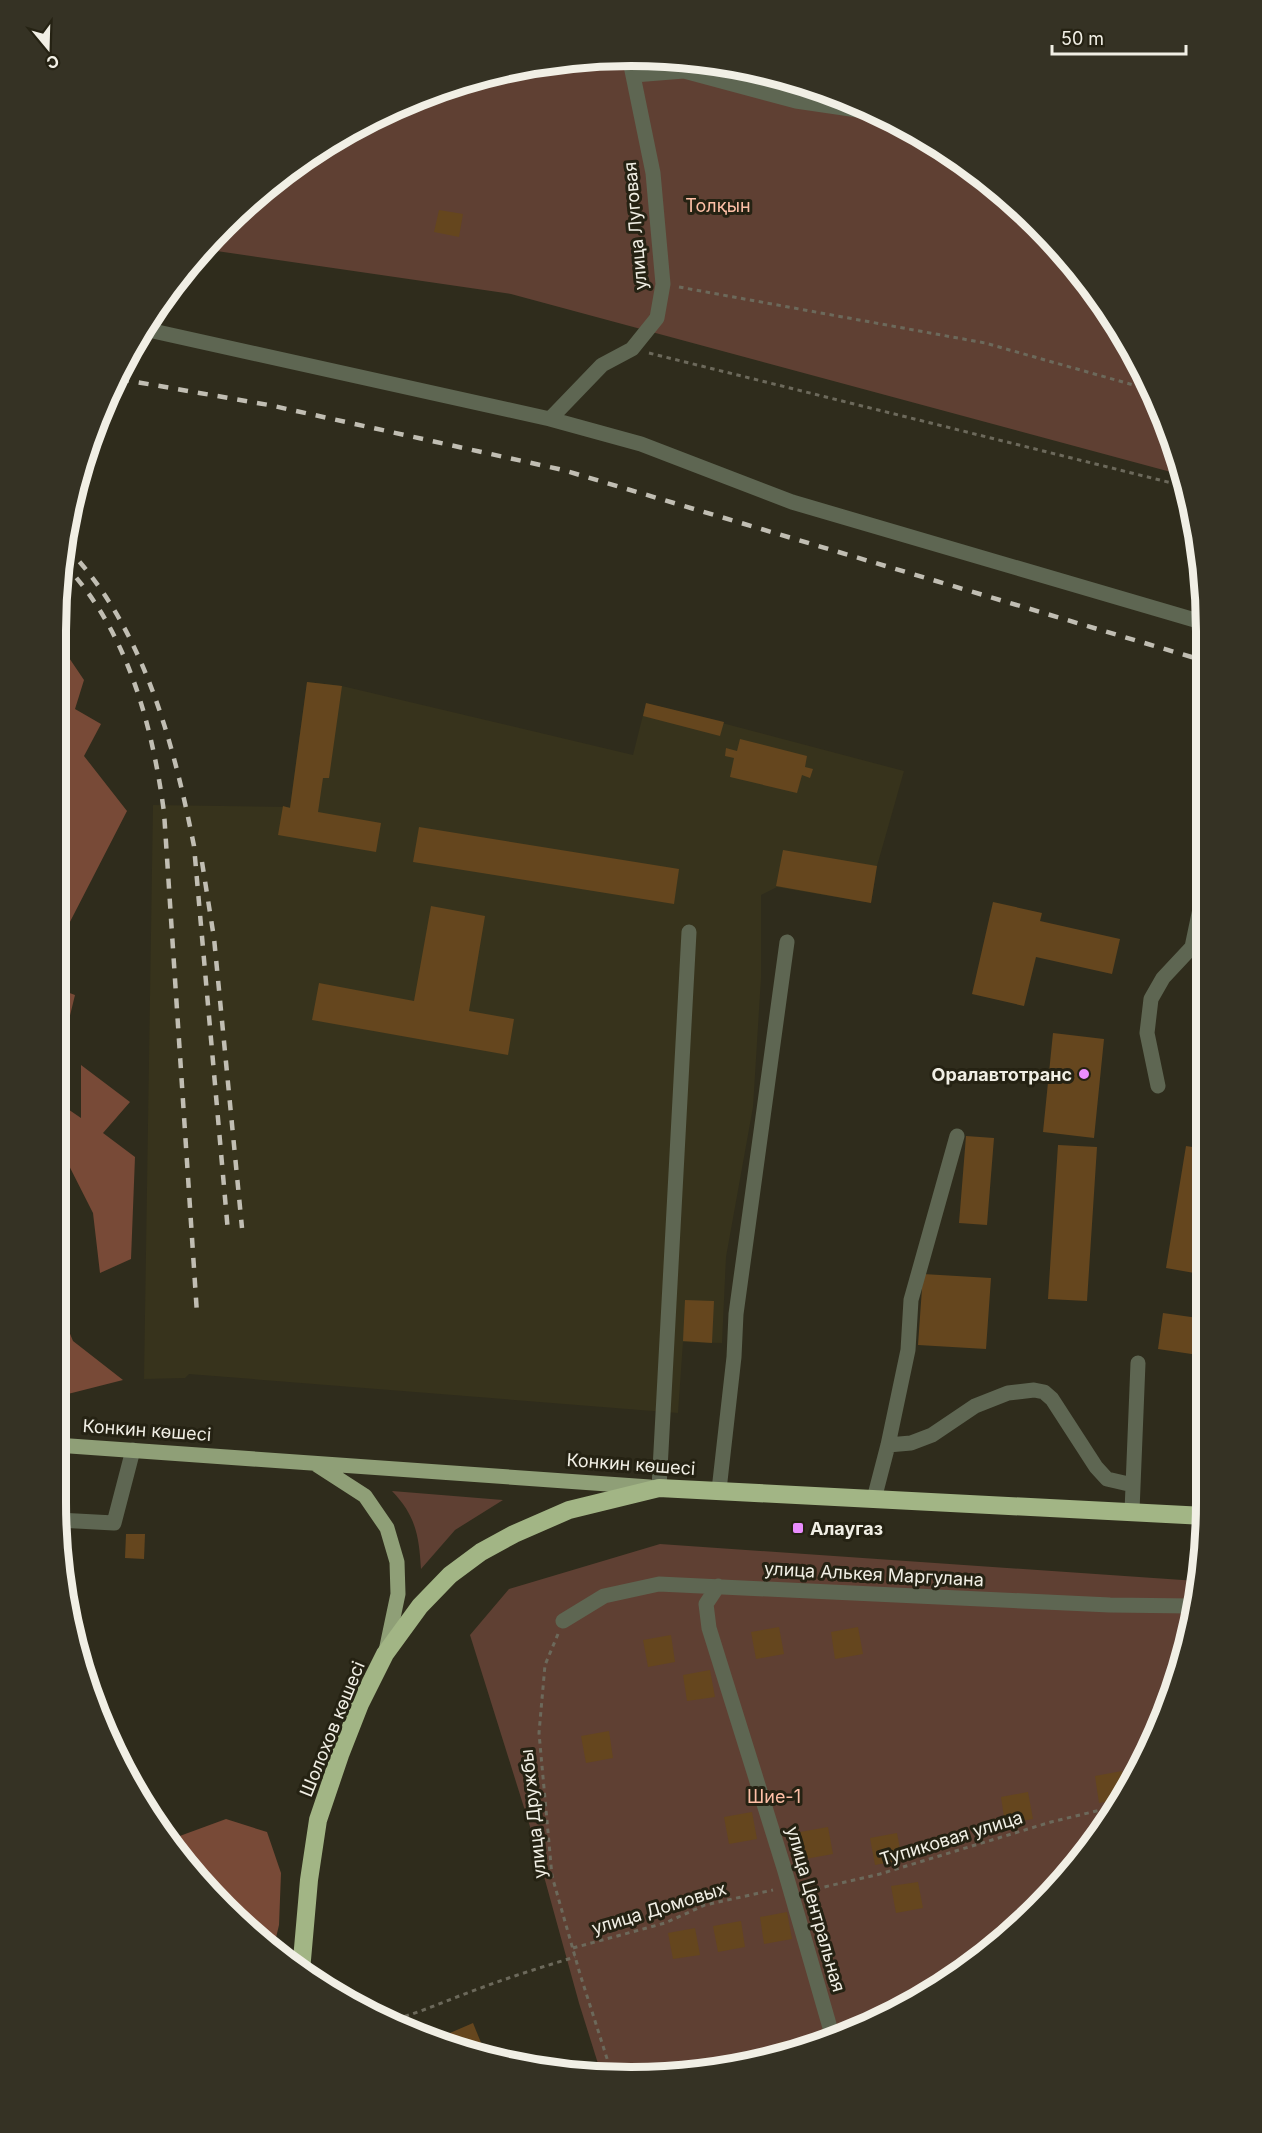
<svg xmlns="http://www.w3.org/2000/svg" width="1262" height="2133" viewBox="0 0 1262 2133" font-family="Inter,sans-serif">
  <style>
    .built { fill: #37331c }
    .green { fill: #5f4033 }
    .forest { fill: #784a37 }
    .building { fill: #65461e }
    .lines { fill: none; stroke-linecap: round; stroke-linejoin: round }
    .path { stroke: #6c695b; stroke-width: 3; stroke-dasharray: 4.5 4.5; stroke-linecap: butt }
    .minor { stroke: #5e6652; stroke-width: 15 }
    .major { stroke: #8f9f77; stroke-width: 15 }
    .highway { stroke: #a2b585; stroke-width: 18 }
    .rail { stroke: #c1beb3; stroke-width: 4.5; stroke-dasharray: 10 10; stroke-linecap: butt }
    .poi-dot { fill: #ea8dfd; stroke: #252213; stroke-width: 2 }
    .labels { text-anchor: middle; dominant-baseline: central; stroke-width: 6; stroke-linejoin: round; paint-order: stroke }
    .park-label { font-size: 18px; fill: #fec0a7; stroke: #252213 }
    .street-label { font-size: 18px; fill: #f1efe5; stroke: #252213 }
    .poi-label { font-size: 18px; font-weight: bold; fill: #f1efe5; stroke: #252213; text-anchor: end }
    .rim { fill: none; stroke: #f1efe5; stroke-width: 8 }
  </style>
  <rect width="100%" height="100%" fill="#2f2c1c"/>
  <path class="built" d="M307 682 342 686 633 755 646 703 904 771 877 866 871 903 777 887 761 895V978L753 1107 726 1257 722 1343 683 1342 678 1413 189 1374 185 1378 144 1379 153 805 290 807Z"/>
  <path class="green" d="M631 56 743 66 851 99 950 152 1038 224 1129 343 1176 446 1182 475 511 294 203 249 224 224 311 153 410 99 518 67Z
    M392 1491 503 1500 455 1530 421 1569C419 1536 416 1516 392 1491Z
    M660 1544 1197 1581 1176 1687 1110 1821 1010 1935 851 2034 668 2076 600 2070 579 2003 532 1833 470 1635 509 1589Z"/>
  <path class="forest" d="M57 640 84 680 75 709 101 724 84 756 127 811 56 949Z
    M56 988 75 995 56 1073Z
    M81 1065 130 1102 103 1133 135 1157 131 1259 100 1273 93 1213 56 1140V1101L81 1118Z
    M56 1300 73 1341 123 1380 56 1397Z
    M226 1819 267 1832 281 1873 279 1925 274 1946 174 1852 170 1845 177 1837Z"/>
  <path class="building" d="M439 210 463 214 459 237 434 232Z
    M307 682 342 686 329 778H323L318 812 381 823 376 852 278 835 283 806 290 808Z
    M646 703 724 722 720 736 643 716Z
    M740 739 807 756 805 767 813 769 810 778 802 775 797 793 730 777 734 758 725 756 726 748 737 751Z
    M419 827 679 869 674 904 413 862Z
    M783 850 877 866 871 903 776 886Z
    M993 902 1042 913 1040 921 1120 939 1112 974 1036 957 1024 1006 972 994Z
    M431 906 485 916 469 1011 514 1019 508 1055 312 1020 319 983 414 1001Z
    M1053 1033 1104 1039 1094 1138 1043 1132Z
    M966 1136 994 1138 987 1225 959 1223Z
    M1058 1145 1097 1147 1087 1301 1048 1299Z
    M1186 1146 1205 1149V1243L1200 1274 1166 1268Z
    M923 1274 991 1278 986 1349 918 1345Z
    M685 1300 714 1301 712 1343 683 1341Z
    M1163 1313 1205 1319V1356L1158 1349Z
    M126 1534H145L144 1559 125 1558Z
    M779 1627 784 1654 756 1659 751 1632Z
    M858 1627 863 1654 835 1659 831 1632Z
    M671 1635 675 1662 648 1667 643 1640Z
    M710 1670 715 1697 687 1701 683 1675Z
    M609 1731 613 1758 586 1763 581 1736Z
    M1122 1771 1126 1789 1121 1799 1099 1803 1095 1776Z
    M1028 1792 1033 1819 1005 1824 1001 1797Z
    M752 1812 757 1839 729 1844 724 1817Z
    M828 1827 833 1854 805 1859 800 1832Z
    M897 1833 902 1860 875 1865 870 1838Z
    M918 1882 923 1908 896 1913 891 1886Z
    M787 1912 792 1939 764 1944 760 1917Z
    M741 1921 745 1947 718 1952 713 1926Z
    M695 1928 700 1955 673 1959 668 1933Z
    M473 2023 484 2050 473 2054 446 2042 443 2036Z
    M804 2038 805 2044 778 2051 777 2043Z"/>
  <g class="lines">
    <path class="path" d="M679 287 985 343 1137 386 1149 387
      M649 353 1184 486
      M558 1634 545 1665 539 1733 552 1876 580 1974 611 2071
      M807 1891 880 1874 1051 1822 1117 1806
      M573 1948 665 1923 705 1905 773 1890
      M396 2019C424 2011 450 1999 478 1989 510 1977 542 1967 575 1957"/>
    <path class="minor" d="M634 75 684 71 796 101 878 113
      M144 329 550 419 641 444 792 502 1205 623
      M550 419 602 365 632 349 657 318 663 284 653 173 629 56
      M1158 1086 1147 1033 1151 999 1163 978 1192 947 1205 885
      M888 1445 911 1443 932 1435 975 1406 1008 1393 1034 1390 1044 1392 1052 1399 1096 1467 1107 1479 1133 1485
      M659 1488 689 932
      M719 1490 734 1357 736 1314 787 942
      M874 1499 888 1445 908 1350 911 1300 957 1136
      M1132 1511 1138 1363
      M58 1520 114 1523 133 1450
      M718 1586 706 1604 709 1628 784 1868 833 2038
      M563 1621 604 1596 659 1584 1110 1605 1192 1606"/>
    <path class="major" d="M56 1445 650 1487
      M317 1465 365 1496 387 1528 397 1562 398 1594 386 1651"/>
    <path class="highway" d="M301 1971 309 1880 318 1820 340 1755 360 1704 385 1654 420 1606 450 1575 481 1552 514 1534 569 1510 659 1488 1205 1516"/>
    <path class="rail" d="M119 379 269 405 563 470 1205 661
      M66 547C143 626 173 741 194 846L228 1232
      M63 563C127 629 152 724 164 812L197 1314
      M202 862 214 938 242 1228"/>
  </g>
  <g class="poi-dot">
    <circle cx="1084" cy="1074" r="6"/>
    <rect x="792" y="1522" width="12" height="12" rx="3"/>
  </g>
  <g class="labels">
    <g class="park-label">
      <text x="718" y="205">Толқын</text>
      <text x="774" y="1796">Шие-1</text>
    </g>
    <g class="street-label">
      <text transform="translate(635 226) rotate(-95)">улица Луговая</text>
      <text transform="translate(147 1430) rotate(4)">Конкин көшесі</text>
      <text transform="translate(631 1464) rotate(4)">Конкин көшесі</text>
      <text transform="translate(874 1574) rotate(3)">улица Алькея Маргулана</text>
      <text transform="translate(332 1729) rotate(-68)">Шолохов көшесі</text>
      <text transform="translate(533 1814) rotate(-96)">улица Дружбы</text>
      <text transform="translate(951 1838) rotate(-17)">Тупиковая улица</text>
      <text transform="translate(659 1908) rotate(-17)">улица Домовых</text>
      <text transform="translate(816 1909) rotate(74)">улица Центральная</text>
    </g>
    <g class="poi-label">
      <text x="1072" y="1074">Оралавтотранс</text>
      <text x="810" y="1528" text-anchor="start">Алаугаз</text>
    </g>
  </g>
  <path d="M0 0H1262V2133H0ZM631 66H631A565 565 0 0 1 1196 631V1502A565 565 0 0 1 631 2067H631A565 565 0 0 1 66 1502V631A565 565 0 0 1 631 66Z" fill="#353224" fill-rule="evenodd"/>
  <path class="rim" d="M631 66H631A565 565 0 0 1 1196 631V1502A565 565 0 0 1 631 2067H631A565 565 0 0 1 66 1502V631A565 565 0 0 1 631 66Z"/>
  <g transform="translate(48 48) rotate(161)" stroke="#252213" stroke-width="4.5" paint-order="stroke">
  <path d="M0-4.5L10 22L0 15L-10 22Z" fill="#f1efe5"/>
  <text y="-9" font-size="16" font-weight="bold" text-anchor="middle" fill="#f1efe5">С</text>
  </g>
  <path d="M1052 45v9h134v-9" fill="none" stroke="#f1efe5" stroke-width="3"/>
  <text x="1061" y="45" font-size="18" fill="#f1efe5" stroke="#252213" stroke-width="4.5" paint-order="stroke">50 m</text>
</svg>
